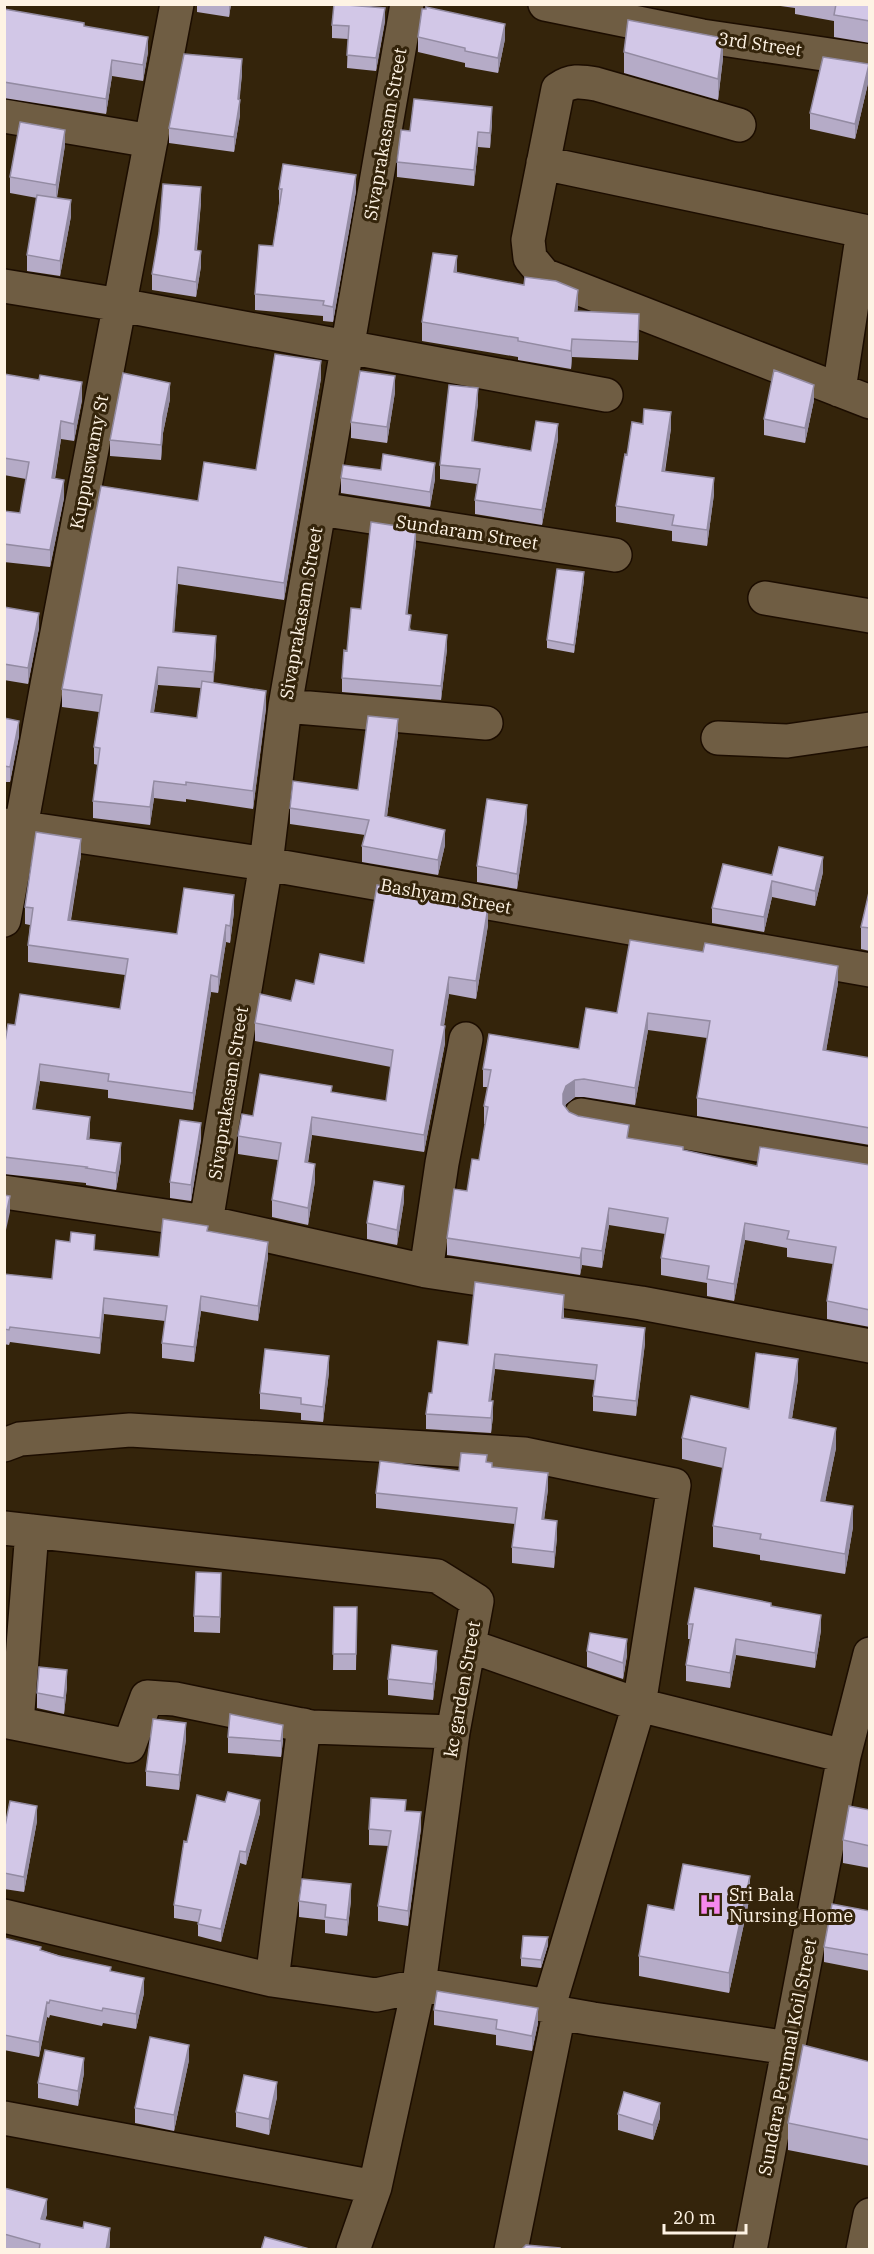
<svg xmlns="http://www.w3.org/2000/svg" width="874" height="2254" viewBox="0 0 874 2254" font-family="'IBM Plex Serif',serif">
  <style>
    .lines { fill: none; stroke-linecap: round; stroke-linejoin: round }
    .minor-casing { stroke: #1c0d00; stroke-width: 36 }
    .minor { stroke: #6f5d43; stroke-width: 33 }
    .wall { fill: #b5abc7; fill-rule: evenodd }
    .shaded-wall { fill: #938ba2 }
    .building { fill: #d2c7e7; stroke: #938ba2; stroke-width: 1.5 }
    .labels { text-anchor: middle; dominant-baseline: central; stroke-width: 6; stroke-linejoin: round; paint-order: stroke }
    .street-label { font-size: 18px; fill: #fef3e4; stroke: #34240b }
    .poi-label { font-size: 18px; fill: #fef3e4; stroke: #34240b; text-anchor: start }
  </style>
  <rect width="100%" height="100%" fill="#34240b"/>
  <g class="lines">
    <defs>
      <path id="minor" d="M545 4 702 36 870 61
        M4 116 151 141
        M739 125 596 84C580 81 571 80 558 89L528 240 530 258 544 275 870 402
        M543 163 863 231
        M4 286 120 305 606 395
        M839 390 863 231 870 232
        M320 509 615 555
        M765 598 870 616
        M285 706 486 723
        M718 738 787 741 870 729
        M4 825 266 864 870 970
        M4 920 47 685 177 4
        M581 1115 870 1164
        M4 1192 206 1222 426 1271 641 1303 870 1346
        M206 1222 266 864 285 706 407 4
        M426 1271 442 1163 466 1039
        M4 1445 20 1439 130 1430 524 1454 674 1485 639 1705 844 1756
        M4 1528 437 1576 477 1601 453 1732 419 1985 375 2187 353 2250
        M470 1646 639 1705 549 2006
        M4 1721 129 1746 147 1697 175 1699 311 1727 453 1732
        M17 1723 32 1531
        M4 1916 272 1980 376 1995 423 1985 549 2006 559 2013 593 2019 789 2048
        M272 1980 304 1725
        M4 2118 375 2187
        M511 2250 559 2013
        M750 2250 844 1756 870 1654
        M863 2250 870 2215"/>
    </defs>
    <use href="#minor" class="minor-casing"/>
    <use href="#minor" class="minor"/>
  </g>
  <path class="wall" d="M197 4H231L229 17 197 12Z
    M766 4H870V43L834 37V21L795 14V8Z
    M4 9 84 26 148 52 143 81 112 76 106 114 4 98Z
    M385 21 376 71 347 68 348 39 332 38V25Z
    M418 37 505 39 498 73 465 67V63L418 52Z
    M624 52 723 58 718 100 624 73Z
    M242 74 239 100 240 115 234 152 169 143V128Z
    M869 79 855 139 810 129V113Z
    M492 123 490 148 478 147 474 186 397 177V162L410 131Z
    M65 145 57 198 71 216 60 276 27 271V255L37 198 10 193V177Z
    M279 189 356 191 333 322 323 321V316L255 310V294L273 246 279 204Z
    M201 202 197 250 201 266 196 297 152 290V274Z
    M457 273 578 311 639 333 638 360 572 357 571 369 518 360V357L422 341V322Z
    M4 374 82 400 74 441 61 439 55 479 64 498 50 567 4 562V511L20 513 26 479 4 475Z
    M321 378 284 600 178 584 174 632 216 653 213 683 266 708 253 809 186 799V802L154 798 150 825 93 818V801L98 765 94 764V747L99 712 62 707V689L198 501 256 470ZM158 685 201 688 197 718 154 712Z
    M395 392 387 443 351 438V422Z
    M170 399 163 433 161 460 110 456V440Z
    M814 400 805 443 764 435V419Z
    M478 403 473 441 531 451 558 439 542 525 475 514V500L477 484 440 479V465Z
    M671 428 665 472 714 494 707 546 672 541V531L616 522V506L627 455Z
    M381 470 435 479 430 507 341 493V478Z
    M416 543 407 614 411 631 447 649 441 700 342 692V678L347 651 361 609Z
    M584 580 574 653 547 648V640Z
    M4 607 39 628 28 684 4 680Z
    M4 718 19 736 10 782H4Z
    M398 734 387 816 445 845 438 875 362 862V846L365 835 290 824V808L358 790Z
    M527 820 517 889 477 882V866Z
    M81 855 71 920 177 934 234 912 230 943 226 942 218 993 211 992 193 1110 108 1098V1090L40 1081 35 1109 90 1134 89 1139 121 1160 116 1190 86 1185V1183L4 1174V1048L15 1025 120 1009 125 975 28 962V945L30 925 25 924V907Z
    M823 872 815 906 772 897 764 932 712 923V908L772 875Z
    M870 888V951L861 949V927Z
    M429 898 488 925 476 999 449 994 444 1026 445 1043 424 1152 312 1135 308 1163 315 1181 308 1225 272 1217V1200L278 1160 238 1154V1136L253 1116 332 1092 386 1101 391 1067 255 1041V1023L291 1001 314 984 364 963Z
    M838 983 826 1051 870 1058V1145L697 1116V1098L707 1038 648 1030 635 1105 584 1097H575L566 1104 565 1106 569 1112 629 1138 757 1166 870 1165V1327L827 1319V1301L833 1264 787 1257V1248L745 1240 734 1301 707 1296V1283L661 1275V1258L665 1234 609 1225 602 1268 582 1265 580 1275 447 1255V1238L467 1191 479 1160 485 1124H484V1106L488 1087H483V1069L579 1049 617 1013Z
    M201 1139 191 1201 170 1198V1182Z
    M404 1201 397 1245 367 1239V1223Z
    M208 1232 268 1257 258 1321 201 1311 194 1362 162 1358V1343L165 1321 104 1314 100 1354 10 1342 9 1345 4 1344V1274L52 1279 95 1250 159 1257Z
    M564 1311V1318L645 1343 636 1416 593 1411V1396L595 1380 495 1369 491 1401 493 1416 491 1433 426 1429V1414L432 1393 468 1345Z
    M329 1372 323 1422 301 1420V1413L260 1409V1393Z
    M798 1379 792 1418 836 1448 825 1502 853 1527 845 1574 760 1560V1555L713 1547V1526L723 1468 682 1459V1438L749 1409Z
    M487 1462 492 1467 548 1489 544 1520 557 1537 554 1568 512 1563V1547L515 1524 376 1508V1493L459 1471Z
    M221 1588 220 1633 194 1632V1616Z
    M771 1606 821 1630 815 1668 736 1655 730 1688 686 1681V1665L690 1639H688V1624Z
    M334 1607H357L356 1670H333Z
    M587 1651 627 1655 623 1679 587 1667Z
    M437 1666 433 1700 388 1695V1679Z
    M67 1686 64 1714 37 1708V1693Z
    M228 1737 283 1740 281 1757 228 1753Z
    M186 1739 179 1790 146 1786V1771Z
    M870 1810V1868L843 1863V1840Z
    M406 1811 421 1828 408 1926 378 1921V1906L389 1846 369 1845V1829Z
    M260 1813 246 1865 240 1863 221 1942 198 1936V1922L174 1918V1905L187 1842Z
    M37 1821 24 1892 4 1889V1831Z
    M750 1896 729 1993 639 1976V1956L674 1910Z
    M351 1900 347 1936 325 1933V1920L299 1917V1901Z
    M870 1911V1971L824 1962V1947Z
    M4 1938 41 1950 111 1971 144 1993 136 2029 103 2023 102 2026 50 2015 49 2018 47 2017 39 2057 4 2050Z
    M548 1945 541 1968 521 1966V1958Z
    M434 2010 538 2023 532 2051 496 2045V2035L434 2025Z
    M189 2060 174 2131 135 2123V2108Z
    M870 2062V2166L788 2150V2123Z
    M84 2073 78 2106 38 2098V2083Z
    M277 2097 269 2135 236 2127V2112Z
    M618 2114 660 2118 653 2140 618 2130Z
    M4 2188 47 2214 45 2220 110 2243 109 2250 4 2249Z"/>
  <path class="shaded-wall" d="M229 4H231L229 17Z
    M385 8V21L376 71V58Z
    M505 24V39L498 73V58Z
    M148 37V52L143 81V65Z
    M723 38V58L718 100V79Z
    M242 59V74L239 107 240 100V115L234 152V137Z
    M112 60V76L106 114V99Z
    M869 64V79L855 139V124Z
    M492 107V123L490 148V133Z
    M65 130V145L56 201V185Z
    M478 132V147L474 186V170Z
    M356 175V191L333 322V307Z
    M201 187V202L195 265V250Z
    M71 200V216L60 276V261Z
    M201 251V266L196 297V282Z
    M457 256V275L454 272Z
    M578 290V308L575 330V311Z
    M639 314V333L638 360V342Z
    M572 339V357L571 369V351Z
    M321 361V378L284 600V583Z
    M395 376V392L387 443V427Z
    M82 382V400L74 441V424Z
    M170 383V399L163 433 161 460V445L163 417Z
    M814 385V400L805 443V428Z
    M478 388V403L472 455V441Z
    M671 412V428L662 487V471Z
    M61 421V439L52 496V478Z
    M558 424V439L542 525V510Z
    M435 463V479L430 507V492Z
    M714 478V494L707 546V530Z
    M64 480V498L50 567V550Z
    M416 529V543L406 628V614Z
    M178 567V584L173 650V632Z
    M584 572V580L574 653V645Z
    M39 613V628L28 684V668Z
    M447 635V649L441 700V686Z
    M216 636V653L213 689V672Z
    M158 667V685L151 729V712Z
    M266 691V708L253 809V791Z
    M398 719V734L385 831V816Z
    M19 721V736L10 782V767Z
    M154 781V798L150 825V807Z
    M527 805V820L517 889V874Z
    M445 830V845L438 875V860Z
    M81 839V855L68 936V920Z
    M823 857V872L815 906V891Z
    M772 881V897L764 932V917Z
    M234 895V912L230 943V926Z
    M488 907V925L476 999V981Z
    M226 925V942L218 993V977Z
    M838 966V983L823 1068V1050Z
    M211 975V992L193 1110V1093Z
    M449 977V994L441 1043V1025Z
    M648 1013V1030L635 1105V1088Z
    M445 1026V1043L424 1152V1135Z
    M40 1064V1081L33 1125V1109Z
    M575 1080V1097L566 1104 563 1111V1094L566 1086Z
    M90 1117V1134L87 1155V1139Z
    M312 1117V1135L305 1180V1162Z
    M201 1123V1139L191 1201V1185Z
    M121 1143V1160L116 1190V1173Z
    M315 1164V1181L308 1225V1208Z
    M404 1186V1201L397 1245V1230Z
    M10 1196V1212L4 1239V1224Z
    M609 1208V1225L602 1268V1251Z
    M745 1223V1240L734 1301V1284Z
    M268 1242V1257L258 1321V1306Z
    M582 1248V1265L580 1275V1258Z
    M564 1295V1311L562 1333V1318Z
    M201 1296V1311L194 1362V1347Z
    M104 1298V1314L100 1354V1338Z
    M645 1328V1343L636 1416V1401Z
    M495 1354V1369L489 1416V1401Z
    M329 1356V1372L323 1422V1407Z
    M798 1359V1379L789 1438V1418Z
    M493 1401V1416L491 1433V1418Z
    M836 1428V1448L821 1522V1501Z
    M548 1473V1489L542 1535V1519Z
    M853 1506V1527L845 1574V1554Z
    M557 1521V1537L554 1568V1552Z
    M821 1615V1630L815 1668V1653Z
    M627 1639V1655L623 1679V1663Z
    M736 1639V1655L730 1688V1673Z
    M437 1651V1666L433 1700V1684Z
    M67 1670V1686L64 1714V1698Z
    M186 1723V1739L179 1790V1775Z
    M283 1725V1740L281 1757V1741Z
    M260 1800V1813L246 1865V1852Z
    M37 1806V1821L24 1892V1877Z
    M421 1812V1828L408 1926V1911Z
    M240 1851V1863L221 1942V1929Z
    M750 1876V1896L729 1993V1973Z
    M351 1884V1900L347 1936V1920Z
    M548 1937V1945L541 1968V1960Z
    M144 1978V1993L136 2029V2014Z
    M47 2002V2017L39 2057V2042Z
    M538 2008V2023L532 2051V2036Z
    M189 2045V2060L174 2131V2115Z
    M84 2058V2073L78 2106V2091Z
    M277 2082V2097L269 2135V2119Z
    M660 2103V2118L653 2140V2125Z
    M47 2199V2214L41 2234V2219Z
    M110 2228V2243L109 2250H106Z"/>
  <path class="building" d="M334 4 385 8 376 58 347 55 349 26 332 25Z
    M836 4H870V21L834 15Z
    M426 7 505 24 498 58 465 51V48L418 37 422 9H426Z
    M4 9 84 23V26L148 37 143 65 112 60 106 99 4 82Z
    M628 20 723 38 718 79 624 52Z
    M184 54 242 59 238 99 240 100 234 137 169 128Z
    M823 57 869 64 855 124 810 113Z
    M414 99 492 107 490 133 478 132 474 170 397 162 401 130 410 131Z
    M20 122 65 130 56 185 10 177Z
    M283 164 356 175 333 307 323 305 324 301 255 294 259 245 273 246 282 189H279Z
    M163 184 201 187 195 250 201 251 196 282 152 274 159 233Z
    M37 195 71 200 60 261 27 255Z
    M433 253 457 256 454 272 524 285 525 277 556 281 578 290 575 311 639 314 638 342 572 339 571 351 518 341V338L422 322Z
    M275 354 321 361 284 583 178 567 173 632 216 636 213 672 158 667 151 712 197 718 202 681 266 691 253 791 186 782V785L154 781 150 807 93 801 100 748 94 747 102 695 62 689 101 486 198 501 204 462 256 470Z
    M774 370 814 385 805 428 764 419Z
    M360 371 395 376 387 427 351 422Z
    M123 373 170 383 163 417 161 445 110 440Z
    M4 374 39 380 40 375 82 382 74 424 61 421 52 478 64 480 50 550 4 544V511L20 513 29 462 4 458Z
    M449 385 478 388 472 441 531 451 536 421 558 424 542 510 475 500 480 469 440 465Z
    M644 409 671 412 662 471 714 478 707 530 672 525 674 515 616 506 625 454 627 455 632 422 643 424Z
    M383 454 435 463 430 492 341 478 343 465 381 470Z
    M371 522 416 529 406 614 411 615 409 630 447 635 441 686 342 678 344 650 347 651 351 608 361 609Z
    M557 569 584 572 574 645 547 640Z
    M4 607 39 613 28 668 4 664Z
    M368 716 398 719 385 816 445 830 438 860 362 846 369 820 290 808 293 781 358 790Z
    M4 718 19 721 10 767 4 766Z
    M487 799 527 805 517 874 477 866Z
    M36 832 81 839 68 920 177 934 184 888 234 895 230 926 226 925 218 977 211 975 193 1093 108 1081 109 1074 40 1064 33 1109 90 1117 87 1139 121 1143 116 1173 86 1168 87 1167 4 1157V1048L8 1024 15 1025 20 994 120 1009 128 959 28 945 33 908 25 907Z
    M779 847 823 857 815 891 772 881 764 917 712 908 723 864 772 875Z
    M377 885 429 894 428 897 488 907 476 981 449 977 441 1025 445 1026 424 1135 312 1117 305 1162 315 1164 308 1208 272 1200 281 1143 238 1136 242 1114 253 1116 260 1074 332 1086 331 1092 386 1101 393 1050 255 1023 260 994 291 1001 296 980 314 984 320 954 364 963Z
    M870 888V928L861 927Z
    M630 940 703 952 705 943 838 966 823 1050 870 1058V1128L697 1098 710 1021 648 1013 635 1088 584 1079 575 1080 566 1086 563 1094V1104L569 1112 578 1116 629 1125 627 1138 683 1147V1150L757 1166 760 1147 870 1165V1310L827 1301 836 1247 787 1239 789 1231 745 1223 734 1284 707 1279 709 1266 661 1258 668 1218 609 1208 602 1251 582 1248 580 1258 447 1238 454 1189 467 1191 472 1159 479 1160 488 1107 484 1106 491 1070 483 1069 489 1034 579 1049 586 1008 617 1013Z
    M180 1120 201 1123 191 1185 170 1182Z
    M374 1181 404 1186 397 1230 367 1223Z
    M4 1195 10 1196 4 1224Z
    M163 1219 208 1226 207 1231 268 1242 258 1306 201 1296 194 1347 162 1343 167 1306 104 1298 100 1338 10 1327 9 1330 4 1329V1274L52 1279 56 1240 70 1242 71 1232 95 1235 94 1250 159 1257Z
    M475 1282 564 1295 562 1318 645 1328 636 1401 593 1396 597 1365 495 1354 489 1401H493L491 1418 426 1414 429 1393H432L438 1341 468 1345Z
    M265 1349 329 1356 323 1407 301 1404V1398L260 1393Z
    M756 1353 798 1359 789 1418 836 1428 821 1501 853 1506 845 1554 760 1539 761 1534 713 1526 726 1448 682 1438 691 1396 749 1409Z
    M461 1453 487 1455 486 1462 492 1463V1467L548 1473 542 1519 557 1521 554 1552 512 1547 517 1508 376 1493 380 1461 459 1471Z
    M196 1572 221 1573 220 1617 194 1616Z
    M695 1588 771 1603V1606L821 1615 815 1653 736 1639 730 1673 686 1665 693 1624H688Z
    M334 1607H357L356 1654H333Z
    M590 1633 627 1639 623 1663 587 1651Z
    M392 1645 437 1651 433 1684 388 1679Z
    M39 1667 67 1670 64 1698 37 1693Z
    M230 1714 283 1725 281 1741 228 1737Z
    M153 1719 186 1723 179 1775 146 1771Z
    M228 1792 260 1800 246 1852 240 1851 221 1929 198 1924 201 1910 174 1905 184 1841 187 1842 197 1795 225 1802Z
    M371 1798 406 1800 405 1811 421 1812 408 1911 378 1906 391 1831 369 1829Z
    M10 1801 37 1806 24 1877 4 1873V1831Z
    M849 1806 870 1810V1846L843 1840Z
    M683 1864 750 1876 729 1973 639 1956 648 1905 674 1910Z
    M302 1879 351 1884 347 1920 325 1917 326 1905 299 1901Z
    M832 1904 870 1911V1955L824 1947Z
    M523 1936 548 1937 541 1960 521 1958Z
    M4 1938 41 1947 40 1950 59 1956 111 1967 110 1971 144 1978 136 2014 103 2008 102 2011 50 2000 49 2003 47 2002 39 2042 4 2035Z
    M437 1991 538 2008 532 2036 496 2029 497 2020 434 2010Z
    M150 2037 189 2045 174 2115 135 2108Z
    M803 2045 870 2062V2140L788 2123Z
    M45 2050 84 2058 78 2091 38 2083Z
    M244 2075 277 2082 269 2119 236 2112Z
    M624 2092 660 2103 653 2125 618 2114Z
    M4 2188 47 2199 41 2219 83 2228 84 2222 110 2228 106 2250H39L40 2244 4 2234Z
    M265 2237 313 2250H261Z
    M526 2245 560 2248V2250H521Z"/>
  <defs>
    <symbol id="hospital-bare" viewBox="-9 -9 18 18"><path d="M-5-5h3v3.5h4V-5h3V5h-3V1.5h-4V5h-3Z" fill="#f688ed" stroke="#34240b" stroke-width="2.5" paint-order="stroke"/></symbol>
  </defs>
  <g fill-rule="evenodd">
    <use href="#hospital-bare" x="694" y="1888" width="33" height="33"/>
  </g>
  <g class="labels">
    <g class="street-label">
      <text transform="translate(760 44) rotate(8)">3rd Street</text>
      <text transform="translate(385 134) rotate(-80)">Sivaprakasam Street</text>
      <text transform="translate(89 462) rotate(-79)">Kuppuswamy St</text>
      <text transform="translate(467 532) rotate(9)">Sundaram Street</text>
      <text transform="translate(301 613) rotate(-80)">Sivaprakasam Street</text>
      <text transform="translate(446 896) rotate(10)">Bashyam Street</text>
      <text transform="translate(228 1093) rotate(-81)">Sivaprakasam Street</text>
      <text transform="translate(462 1689) rotate(-80)">kc garden Street</text>
      <text transform="translate(787 2057) rotate(-79)">Sundara Perumal Koil Street</text>
    </g>
    <g class="poi-label">
      <text x="729" y="1894">Sri Bala<tspan x="729" dy="21">Nursing Home</tspan></text>
    </g>
  </g>
  <rect width="874" height="2254" fill="none" stroke="#fef3e4" stroke-width="12"/>
  <path d="M664 2224v9h82v-9" fill="none" stroke="#fef3e4" stroke-width="3"/>
  <text x="673" y="2224" font-size="18" fill="#fef3e4" stroke="#34240b" stroke-width="4.5" paint-order="stroke">20 m</text>
</svg>
